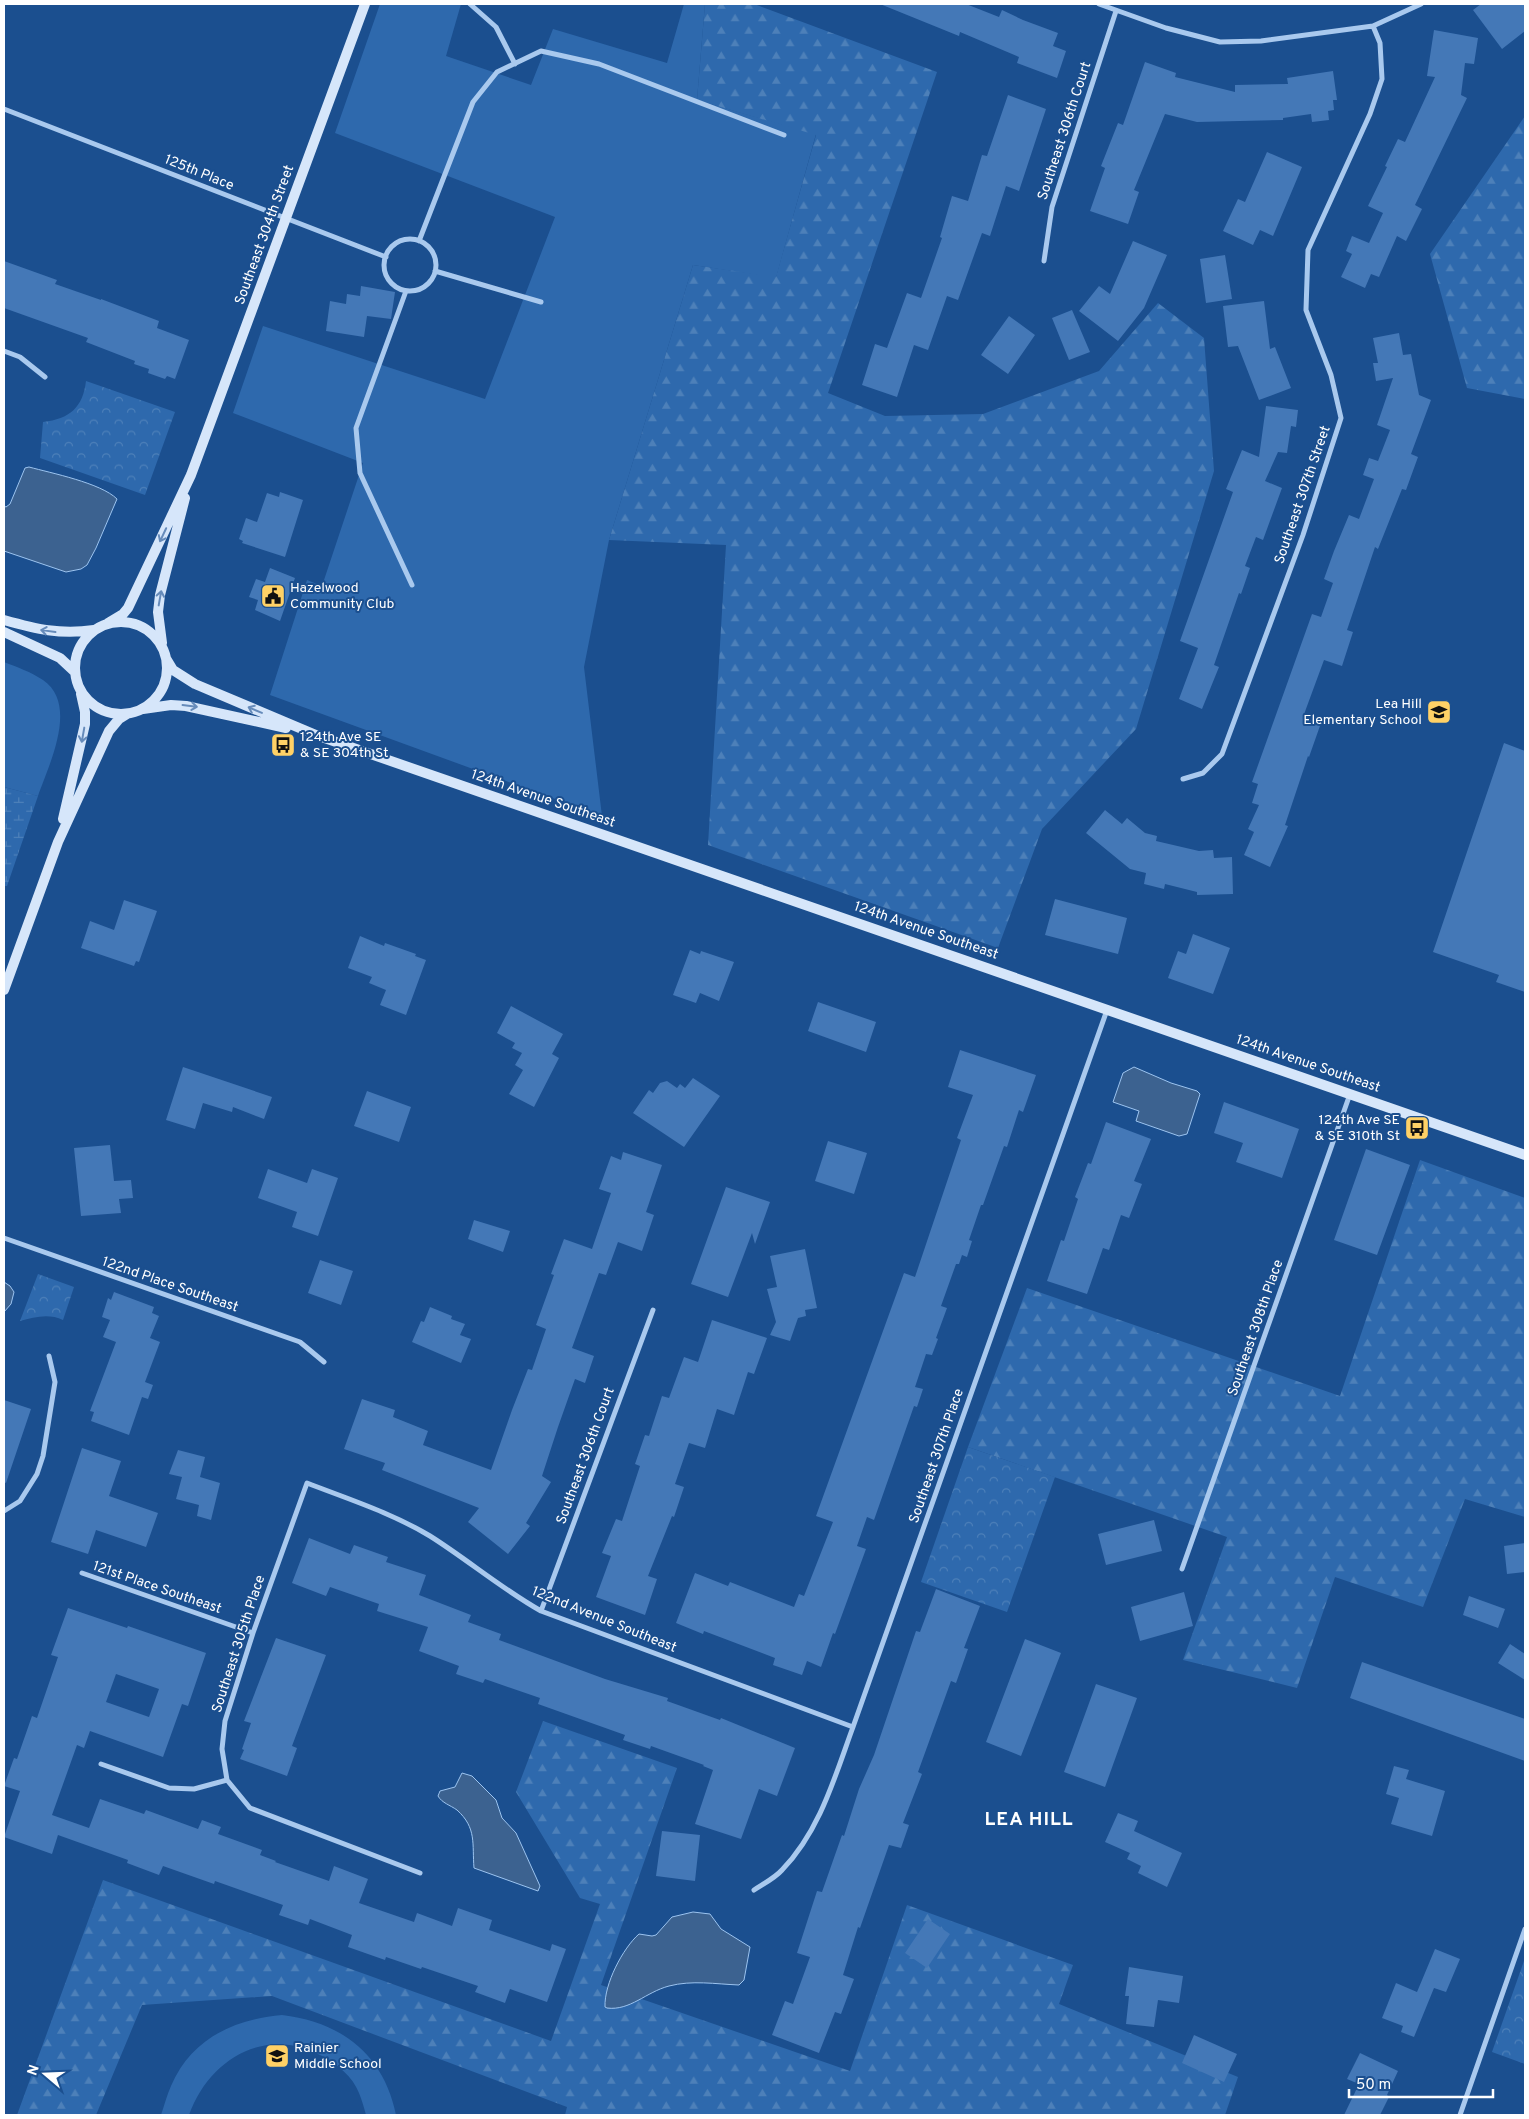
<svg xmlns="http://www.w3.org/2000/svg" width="1529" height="2119" viewBox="0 0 1529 2119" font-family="Overpass,sans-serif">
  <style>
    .grass { fill: #2e69ad }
    .forest { fill: url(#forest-firs) }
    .wetland { fill: url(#wetland-marsh) }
    .park { fill: url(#park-crowns) }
    .water { fill: #3c6290; stroke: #9cc4f0 }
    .building { fill: #4478b7; fill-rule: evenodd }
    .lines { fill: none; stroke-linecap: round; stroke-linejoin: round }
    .street { stroke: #a9c9ee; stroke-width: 5 }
    .secondary { stroke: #d6e6fa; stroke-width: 10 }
    .oneway { stroke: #668bba }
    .labels { text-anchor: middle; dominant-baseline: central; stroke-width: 4; stroke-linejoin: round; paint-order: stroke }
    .street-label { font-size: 14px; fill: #fff; stroke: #1b4f8f }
    .poi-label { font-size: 14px; fill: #fff; stroke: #1b4f8f; text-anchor: start }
    .district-label { font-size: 19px; font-weight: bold; letter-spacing: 1px; fill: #fff; stroke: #1b4f8f }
  </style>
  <defs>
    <pattern id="forest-firs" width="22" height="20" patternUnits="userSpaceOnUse" patternTransform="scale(1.25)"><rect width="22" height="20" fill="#2e69ad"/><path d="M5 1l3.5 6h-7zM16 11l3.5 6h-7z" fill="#4d80b9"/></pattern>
    <pattern id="wetland-marsh" width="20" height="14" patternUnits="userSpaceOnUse" patternTransform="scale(1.25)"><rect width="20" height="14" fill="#2e69ad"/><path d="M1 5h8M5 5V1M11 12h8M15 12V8" fill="none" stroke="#4d80b9"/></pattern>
    <pattern id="park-crowns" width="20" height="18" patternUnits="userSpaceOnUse" patternTransform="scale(1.25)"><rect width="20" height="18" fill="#2e69ad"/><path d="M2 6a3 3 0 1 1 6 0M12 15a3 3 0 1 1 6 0" fill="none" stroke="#4d80b9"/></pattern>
  </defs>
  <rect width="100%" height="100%" fill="#1b4f8f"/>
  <path class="grass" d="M380 4H461L446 56 531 85 553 29 667 63 684 4H705L697 100 816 134 776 278 693 265 609 540 584 667 602 816 270 695 307 580 322 586 363 463 233 413 263 326 485 399 555 217 335 133Z
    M4 662C17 667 31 672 43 680 79 705 49 764 38 796L4 787Z
    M282 2015C342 2022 384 2055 396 2115H366C364 2108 362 2100 359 2093 353 2077 337 2064 322 2056 266 2025 209 2059 189 2115H161C164 2106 167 2095 171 2086 191 2039 234 2019 282 2015Z"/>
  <path class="forest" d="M705 4H754L937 72 828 393 885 416 983 414 1099 371 1158 303 1204 338 1214 471 1136 729 1042 829 998 948 708 845 726 545 609 540 693 265 776 277 816 135 697 100Z
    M1525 116V399L1467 388 1430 254Z
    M1420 1160 1525 1198V1517L1465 1499 1423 1607 1335 1577 1297 1688 1183 1660 1227 1537 968 1447 1027 1288 1340 1396Z
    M543 1721 677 1768 601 1985 850 2071 907 1905 1073 1965 1059 2004 1238 2077 1225 2115H565L567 2107 272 1996 142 2005 96 2115H17L103 1880 551 2041 600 1904 580 1898 516 1792Z"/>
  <path class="wetland" d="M4 787 38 796 7 886H4Z"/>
  <path class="park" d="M86 381 175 412 145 495 40 458 43 422C70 419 83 407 86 381Z
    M38 1274 74 1287 63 1320C49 1313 34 1317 20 1321Z
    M968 1447 1055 1477 1007 1612 921 1582Z
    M1525 1958V2064L1492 2052Z"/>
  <path class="water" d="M29 467C51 473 101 483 117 499L96 548 87 565 81 569 66 572 4 551V506L6 507 10 504 25 468Z
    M1134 1067 1171 1083 1197 1091 1200 1094 1187 1134 1179 1136 1136 1121 1139 1111 1113 1102 1123 1073Z
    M4 1282 10 1286 14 1292 11 1304 4 1312Z
    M462 1773 472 1776 496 1800 502 1818 516 1833 540 1886 538 1891 474 1868C472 1844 477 1828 457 1810 450 1805 442 1803 438 1796L440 1791 455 1787Z
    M693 1912 710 1914 721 1929 750 1947 744 1980 739 1985C715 1984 692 1980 669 1986 646 1992 630 2011 607 2008L605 2007C604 1984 623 1948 639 1934L652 1936 656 1935 672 1917Z"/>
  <path class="building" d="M880 4H966L999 17 1002 10 1023 20 1058 33 1053 46 1066 51 1057 78 1017 63 1019 57 960 32 959 36Z
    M1481 4H1525V31L1502 49 1473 10Z
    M1434 30 1478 38 1474 64 1465 63 1461 95 1467 98 1415 205 1422 209 1406 241 1397 236 1379 277 1371 274 1365 288 1341 277 1352 254 1346 251 1352 236 1369 243 1383 213 1368 206 1387 167 1385 166 1398 139 1405 142 1435 77 1427 76Z
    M1145 62 1176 73 1175 77 1235 92V85L1288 84 1287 78 1333 71 1337 100H1333L1334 110 1328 111 1329 120 1312 122 1311 114 1283 118V120L1197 122 1165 114 1134 190 1139 192 1128 224 1090 211 1105 168 1101 166 1118 123 1123 125Z
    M1008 95 1046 109 1019 191 1006 186 990 236 982 233 958 300 947 296 928 350 914 345 897 397 862 385 875 344 887 348 907 293 921 298 942 238 940 237 952 196 968 201 982 155 987 156Z
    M1267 152 1302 167 1273 236 1260 230 1253 245 1223 231 1238 199 1245 202Z
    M1133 241 1167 255 1144 308 1118 341 1079 311 1099 286 1110 294Z
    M1225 255 1232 299 1206 303 1200 259Z
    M4 261 57 280 55 284 101 300V299L159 321 157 328 189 340 175 379 167 376 165 379 148 373 149 369 134 364 135 361 86 342 88 338 4 308Z
    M361 286 395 292 391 319 367 316 364 337 326 331 330 301 346 304 347 294 360 296Z
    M1264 301 1270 349 1275 347 1291 388 1259 400 1238 346 1228 347 1223 306Z
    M1072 310 1090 352 1069 360 1052 318Z
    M1009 316 1035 335 1008 374 981 355Z
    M1399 333 1403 355 1411 354 1419 395 1431 400 1411 454 1418 457 1406 490 1402 489 1378 549 1375 547 1347 630 1353 632 1342 666 1324 660 1303 717 1321 723 1309 757 1308 756 1285 825 1288 826 1270 867 1244 855 1254 832 1248 829 1259 805 1252 803 1258 784 1252 782 1312 614 1321 617 1333 583 1324 579 1334 551 1349 515 1359 519 1374 479 1363 475 1369 458 1378 461 1390 430 1377 425 1393 378 1376 381 1373 363H1378L1373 338Z
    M1266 406 1298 410 1296 427 1291 426 1287 453 1278 452 1265 481 1282 488 1263 540 1256 537 1245 566 1250 568 1241 594 1239 593 1214 665 1219 667 1202 709 1179 699 1198 648 1180 641 1233 492 1226 489 1242 450 1259 457Z
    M280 492 303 500 285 557 242 543 243 541 239 539 246 518 257 522 267 493 279 497Z
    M270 568 295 578 280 621 255 610 258 600 249 597 256 579 265 582Z
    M1504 743 1525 751V992L1496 982 1499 975 1433 952Z
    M1105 810 1122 824 1127 818 1145 833 1157 836 1156 841 1199 851 1213 850 1214 858 1232 857 1233 894 1197 895V892L1165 884 1164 889 1144 884 1146 873 1130 869 1086 833Z
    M1055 899 1127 918 1118 954 1045 935Z
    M124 900 157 911 139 962 136 961 134 966 81 948 90 921 114 930Z
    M1193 934 1230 948 1213 994 1168 978 1178 951 1186 954Z
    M360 936 384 946 385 943 416 954 415 956 426 960 406 1015 380 1005 386 990 369 983 372 977 348 968Z
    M690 950 700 954 701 951 734 962 719 1001 700 993 696 1003 673 995Z
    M818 1002 876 1022 866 1052 808 1031Z
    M511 1006 563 1034 552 1054 559 1058 534 1107 509 1094 523 1070 515 1065 522 1053 512 1048 515 1043 497 1033Z
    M960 1050 1036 1075 1023 1112 1019 1110 1007 1147 1004 1146 983 1205H981L969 1240 972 1241 967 1257 962 1255 959 1264H956L941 1306 947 1308 936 1338 938 1339 932 1355 926 1354 915 1387 923 1389 917 1407 914 1406 874 1520 867 1517 857 1546 866 1549 835 1634 833 1633 821 1667 807 1661 802 1675 773 1665 775 1658 704 1631 703 1634 676 1623 695 1573 728 1586 730 1582 794 1607 799 1594 804 1596 833 1522 816 1516 904 1273 915 1277 961 1140 957 1138 973 1095 948 1087Z
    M183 1067 272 1097 264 1119 233 1107 232 1112 203 1103 195 1129 166 1120Z
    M693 1078 720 1096 684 1147 633 1113 649 1090 653 1093 660 1083 667 1081 677 1088 680 1084 685 1088Z
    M367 1091 411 1107 399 1142 354 1126Z
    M1224 1102 1299 1129 1282 1178 1236 1162 1243 1143 1214 1133Z
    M1106 1122 1151 1139 1134 1181 1142 1184 1129 1218 1121 1215 1109 1250 1103 1248 1087 1294 1047 1281 1061 1240 1064 1241 1078 1199 1075 1197 1088 1163 1091 1164Z
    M828 1141 867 1153 854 1194 815 1181Z
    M110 1145 114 1181 131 1180 133 1198 119 1199 121 1213 81 1216 74 1148Z
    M1366 1149 1410 1165 1377 1255 1334 1240Z
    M623 1152 662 1165 646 1212 654 1215 642 1251 618 1242 606 1275 599 1273 572 1348 594 1356 585 1383 575 1379 558 1427 542 1476 551 1482 526 1523 530 1526 508 1554 468 1522 479 1508 382 1470 385 1463 344 1449 362 1399 395 1410 393 1417 428 1431 423 1445 491 1470 512 1410 528 1369 532 1370 546 1329 536 1325 554 1275 551 1274 564 1239 592 1249 611 1193 599 1189 611 1156 621 1160Z
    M268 1169 307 1183 312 1169 338 1178 318 1236 292 1227 297 1212 258 1198Z
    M726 1187 770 1202 755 1244 752 1233 728 1297 691 1284Z
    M474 1220 510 1231 503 1252 468 1239Z
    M805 1249 817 1308 805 1310 806 1316 798 1318 790 1341 770 1335 776 1322 767 1289 777 1287 770 1256Z
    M320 1260 353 1271 341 1305 308 1293Z
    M114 1292 154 1307 152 1313 159 1316 150 1338 160 1342 145 1382 153 1385 148 1399 142 1397 129 1435 91 1421 94 1412 90 1411 116 1342 103 1337 110 1320 102 1317 108 1298 111 1300Z
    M430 1307 452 1316 451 1319 465 1324 460 1335 471 1339 461 1363 412 1342 421 1321 424 1322Z
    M712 1320 767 1338 754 1374 748 1372 734 1415 717 1409 705 1448 689 1443 675 1484 684 1487 674 1517 672 1516 648 1576 657 1579 645 1615 596 1597 611 1556 602 1553 616 1519 622 1521 640 1466 635 1464 645 1435 649 1436 662 1396 669 1398 684 1357 698 1362Z
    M4 1400 31 1409 6 1483 4 1482Z
    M82 1448 121 1461 109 1496 158 1513 146 1547 96 1530 88 1554 51 1542Z
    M178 1450 205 1457 200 1477 220 1483 211 1520 197 1516 199 1505 176 1499 182 1477 169 1474Z
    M1154 1520 1162 1551 1106 1565 1098 1534Z
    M309 1538 350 1554 354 1545 388 1557 386 1562 426 1575 419 1595 471 1615 468 1622 501 1634 499 1640 605 1679 668 1698 667 1701 720 1720 721 1718 795 1748 777 1796 759 1789 741 1839 695 1824 713 1770 703 1766 704 1765 651 1746 650 1749 623 1740 625 1735 538 1704 540 1698 485 1679 483 1683 456 1674 459 1666 419 1651 428 1627 377 1611 379 1604 330 1587 326 1596 292 1583Z
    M1525 1543V1572L1507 1574 1504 1546Z
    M936 1589 980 1606 964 1648 968 1649 956 1683 951 1681 918 1772 922 1774 903 1823 909 1825 901 1848 889 1845 860 1928 858 1927 843 1975 854 1979 841 2014 835 2012 819 2053 772 2035 785 2001 793 2004 810 1957 797 1953 817 1891 822 1892 842 1835 844 1836 859 1789 874 1755 916 1631 920 1632Z
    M1184 1592 1193 1626 1140 1641 1131 1607Z
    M1469 1596 1505 1609 1498 1628 1463 1615Z
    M68 1608 127 1628 128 1626 206 1653 188 1706 182 1704 163 1757 90 1731 84 1748 77 1745 52 1815 89 1828 100 1799 144 1814 146 1810 198 1829 202 1820 221 1827 218 1834 262 1850 260 1855 276 1861 275 1862 329 1881 334 1866 368 1879 359 1903 414 1922 417 1913 452 1926 458 1908 492 1920 489 1930 550 1951 552 1944 566 1949 547 2002 510 1989 505 2003 475 1992 478 1986 422 1967 421 1969 386 1957 385 1960 348 1947 352 1935 310 1919 308 1925 279 1915 283 1905 215 1881 214 1884 163 1866 159 1875 127 1863 128 1860 58 1835 52 1854 4 1837 20 1791 4 1786 14 1758 17 1759 32 1716 37 1718 58 1657 51 1655ZM116 1674 159 1689 149 1717 106 1702Z
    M276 1638 326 1655 292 1746 297 1748 287 1776 240 1759 244 1750 242 1749 251 1723 244 1721Z
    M1025 1639 1061 1653 1021 1756 986 1742Z
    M1510 1644 1525 1654V1680L1498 1663Z
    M1362 1662 1525 1719V1761L1350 1698Z
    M1096 1684 1137 1698 1105 1787 1064 1772Z
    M1394 1766 1409 1770 1406 1779 1445 1791 1432 1836 1391 1824 1399 1798 1386 1794Z
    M1118 1813 1138 1821 1134 1831 1182 1853 1167 1887 1138 1873 1141 1866 1127 1859 1130 1853 1105 1842Z
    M662 1831 700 1835 695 1881 656 1876Z
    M928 1919 950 1934 927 1968 905 1953Z
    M1435 1949 1460 1959 1446 1992 1434 1988 1414 2037 1401 2032 1403 2026 1382 2018 1396 1983 1417 1992Z
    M1129 1967 1183 1976 1179 2003 1158 2000 1154 2027 1126 2024 1129 1996H1125Z
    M1194 2035 1237 2054 1224 2082 1182 2063Z
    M1360 2053 1398 2071 1387 2095 1389 2097 1380 2115H1344L1359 2084 1347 2079Z"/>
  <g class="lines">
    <path class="street" d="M470 4 496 27 515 64
      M1099 4 1166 28 1220 42 1261 41 1373 26 1421 4
      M4 109 386 257
      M384 265a26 26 0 1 1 52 0a26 26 0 1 1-52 0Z
      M419 241 473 102 497 72 541 51 599 64 784 135
      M1044 261 1052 207 1116 11
      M435 271 541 302
      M406 291 356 428 360 473 412 585
      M4 351 20 357 45 377
      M1183 779 1203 773 1222 754 1303 535 1341 418 1331 375 1306 310 1308 250 1370 114 1382 79 1380 43 1373 26
      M4 1238 300 1342 324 1362
      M4 1511 20 1501 37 1474 43 1456 55 1382 49 1356
      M1182 1569 1350 1094
      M82 1573 253 1633
      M541 1611 653 1310
      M101 1764 169 1788 194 1789 227 1780
      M420 1873 250 1808 227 1780 222 1749 225 1721 253 1633 307 1483C348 1499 392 1513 430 1536 468 1560 502 1589 541 1611L853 1727
      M754 1890C763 1884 775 1878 782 1870 820 1831 835 1776 853 1727L1107 1010
      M1460 2115 1525 1929"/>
    <path class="secondary" d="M4 620C36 629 60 635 94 630
      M75 668a46 46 0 1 1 92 0a46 46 0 1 1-92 0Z
      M108 623 123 614 128 608 191 475 365 4
      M4 632 60 658 75 672
      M162 643 158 612 160 595 185 498
      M167 660 173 670 195 684 316 735 1525 1155
      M143 709 171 705 186 706 286 728
      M63 819 85 724V712L81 694
      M4 990 58 842 109 731 119 719 127 714"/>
  </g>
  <defs><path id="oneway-shaft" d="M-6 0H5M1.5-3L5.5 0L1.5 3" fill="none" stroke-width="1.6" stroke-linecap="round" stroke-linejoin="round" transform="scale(1.25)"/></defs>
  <g class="oneway">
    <use href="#oneway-shaft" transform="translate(163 535) rotate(115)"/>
    <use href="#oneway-shaft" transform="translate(160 598) rotate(-80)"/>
    <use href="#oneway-shaft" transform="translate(48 631) rotate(-172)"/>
    <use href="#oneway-shaft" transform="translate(190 706) rotate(7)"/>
    <use href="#oneway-shaft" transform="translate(255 710) rotate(-157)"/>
    <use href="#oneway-shaft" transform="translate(83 735) rotate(100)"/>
  </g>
  <defs>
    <symbol id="civic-square" viewBox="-11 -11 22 22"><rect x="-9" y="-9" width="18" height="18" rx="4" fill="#ffd166" stroke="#1b4f8f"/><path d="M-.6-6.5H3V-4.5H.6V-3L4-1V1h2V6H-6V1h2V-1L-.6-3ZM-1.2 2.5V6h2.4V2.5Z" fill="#111"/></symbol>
    <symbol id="school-square" viewBox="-11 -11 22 22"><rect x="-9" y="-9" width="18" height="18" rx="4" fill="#ffd166" stroke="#1b4f8f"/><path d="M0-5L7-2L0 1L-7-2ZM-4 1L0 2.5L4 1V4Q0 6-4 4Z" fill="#111"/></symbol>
    <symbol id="bus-square" viewBox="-11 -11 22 22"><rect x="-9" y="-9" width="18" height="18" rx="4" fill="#ffd166" stroke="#1b4f8f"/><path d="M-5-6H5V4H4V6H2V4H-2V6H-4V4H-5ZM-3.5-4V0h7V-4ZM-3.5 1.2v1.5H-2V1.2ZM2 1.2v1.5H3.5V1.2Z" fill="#111"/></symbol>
  </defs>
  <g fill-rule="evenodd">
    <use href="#civic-square" x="259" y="582" width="28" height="28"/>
    <use href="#school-square" x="1425" y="698" width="28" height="28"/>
    <use href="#bus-square" x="269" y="731" width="28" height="28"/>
    <use href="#bus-square" x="1403" y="1114" width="28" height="28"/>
    <use href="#school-square" x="263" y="2042" width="28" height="28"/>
  </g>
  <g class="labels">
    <g class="street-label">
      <text transform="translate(1065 131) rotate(-72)">Southeast 306th Court</text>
      <text transform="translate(199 173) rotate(22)">125th Place</text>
      <text transform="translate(265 235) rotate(-70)">Southeast 304th Street</text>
      <text transform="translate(1303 495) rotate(-71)">Southeast 307th Street</text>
      <text transform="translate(543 799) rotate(19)">124th Avenue Southeast</text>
      <text transform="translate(926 931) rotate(19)">124th Avenue Southeast</text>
      <text transform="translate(1308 1064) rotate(19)">124th Avenue Southeast</text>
      <text transform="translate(170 1285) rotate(19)">122nd Place Southeast</text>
      <text transform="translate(1256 1328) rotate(-71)">Southeast 308th Place</text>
      <text transform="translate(586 1456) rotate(-70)">Southeast 306th Court</text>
      <text transform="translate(937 1456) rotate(-71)">Southeast 307th Place</text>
      <text transform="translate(157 1588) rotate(19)">121st Place Southeast</text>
      <text transform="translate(604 1620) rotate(22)">122nd Avenue Southeast</text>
      <text transform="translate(239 1644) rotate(-72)">Southeast 305th Place</text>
    </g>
    <g class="poi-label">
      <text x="290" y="588">Hazelwood<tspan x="290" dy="16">Community Club</tspan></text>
      <text x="1422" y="704" text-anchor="end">Lea Hill<tspan x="1422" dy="16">Elementary School</tspan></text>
      <text x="300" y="737">124th Ave SE<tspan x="300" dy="16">&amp; SE 304th St</tspan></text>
      <text x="1400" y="1120" text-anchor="end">124th Ave SE<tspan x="1400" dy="16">&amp; SE 310th St</tspan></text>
      <text x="294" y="2048">Rainier<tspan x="294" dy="16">Middle School</tspan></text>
    </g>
    <g class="district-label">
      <text x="1029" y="1820">LEA HILL</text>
    </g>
  </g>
  <rect width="1529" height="2119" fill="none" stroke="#ffffff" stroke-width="10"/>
  <g transform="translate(45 2074) rotate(289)" stroke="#1b4f8f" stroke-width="4" paint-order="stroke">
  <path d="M0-4L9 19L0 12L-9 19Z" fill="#ffffff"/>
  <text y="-8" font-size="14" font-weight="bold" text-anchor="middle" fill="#ffffff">N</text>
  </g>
  <path d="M1349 2089v8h144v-8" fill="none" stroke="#ffffff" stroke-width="2.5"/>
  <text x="1356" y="2089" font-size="15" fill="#ffffff" stroke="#1b4f8f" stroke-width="4" paint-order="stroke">50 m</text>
</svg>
